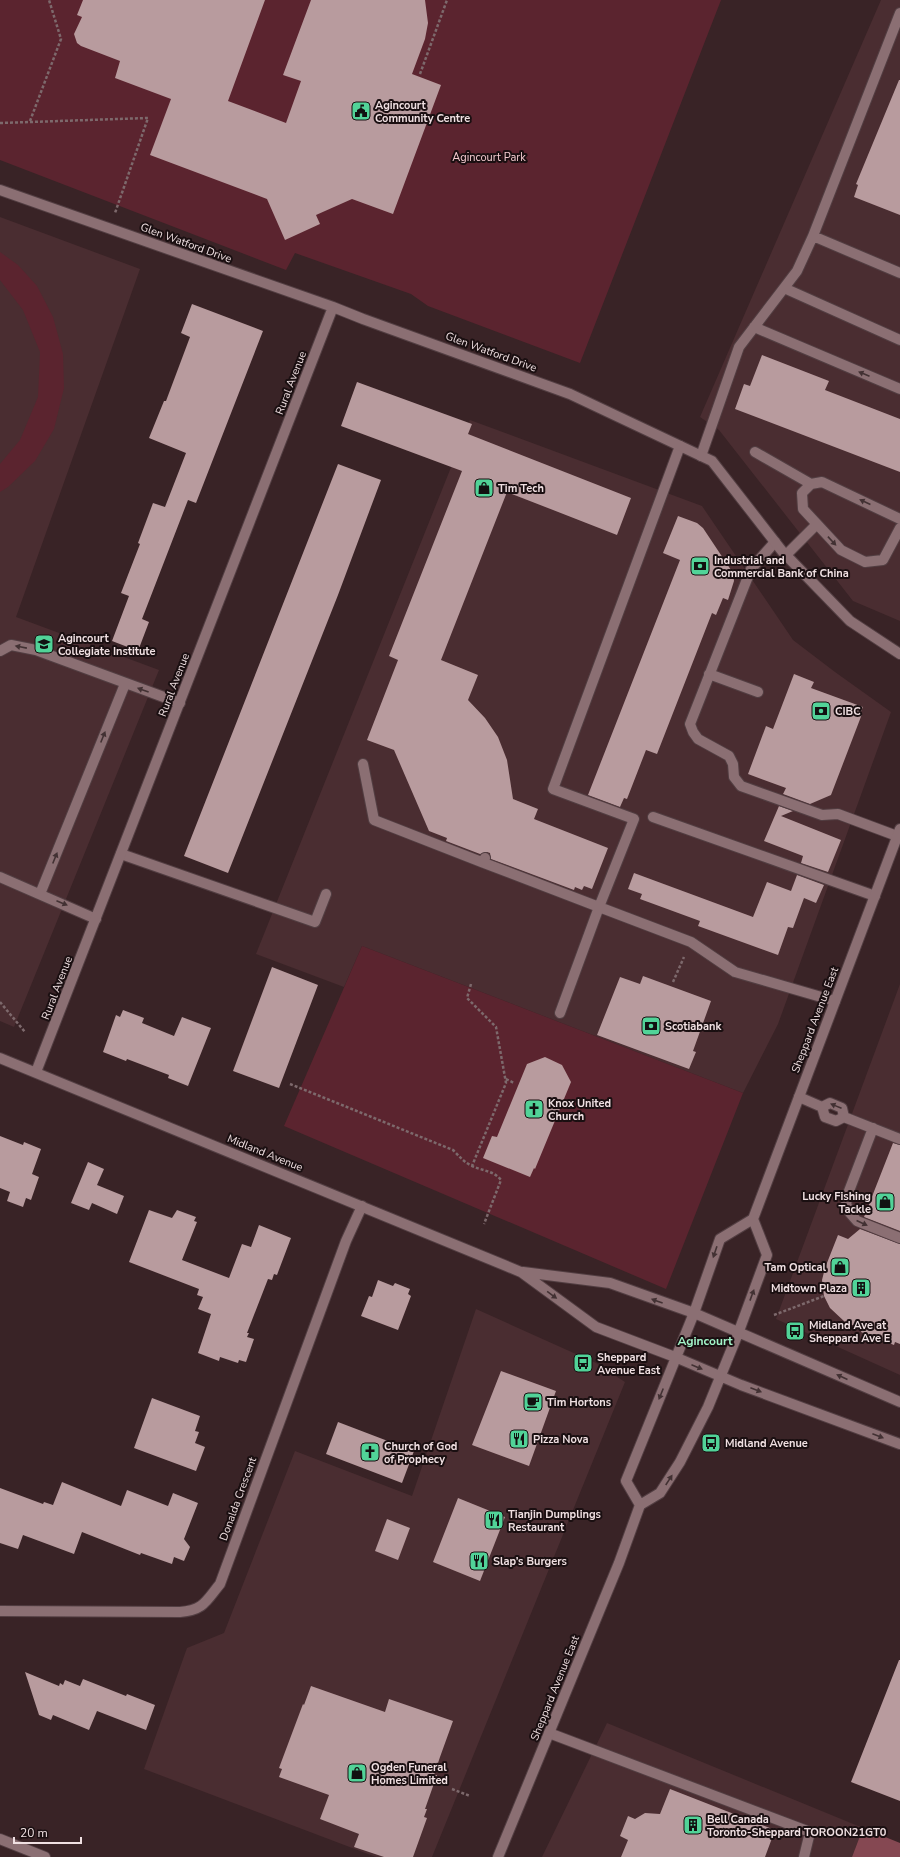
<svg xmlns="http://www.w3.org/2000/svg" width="900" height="1857" viewBox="0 0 900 1857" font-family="'Nunito Sans',sans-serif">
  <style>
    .built { fill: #4a2d31 }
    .green { fill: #5b242f }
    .forest { fill: #854852 }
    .building { fill: #b89b9e }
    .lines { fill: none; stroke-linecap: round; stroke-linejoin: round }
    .lane-casing { stroke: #523e42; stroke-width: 12 }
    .street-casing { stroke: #523e42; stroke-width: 12 }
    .secondary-casing { stroke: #523e42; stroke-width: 12 }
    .path { stroke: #7d696c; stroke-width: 2.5; stroke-dasharray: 3 2; stroke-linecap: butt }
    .lane { stroke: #8b6f73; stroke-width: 10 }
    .street { stroke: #8b6f73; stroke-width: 10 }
    .secondary { stroke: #8b6f73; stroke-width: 10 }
    .oneway { fill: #423133 }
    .labels { text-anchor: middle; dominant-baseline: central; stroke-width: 4; stroke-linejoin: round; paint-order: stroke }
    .poi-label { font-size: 11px; font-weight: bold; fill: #f0e0e2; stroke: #1a0f11; text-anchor: start }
    .park-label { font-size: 11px; fill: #f5ccd1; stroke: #1a0f11 }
    .street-label { font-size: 11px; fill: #f0e0e2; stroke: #1a0f11 }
    .neighbourhood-label { font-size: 12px; font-weight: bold; fill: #a3f5c9; stroke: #1a0f11 }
  </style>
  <rect width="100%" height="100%" fill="#392326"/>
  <path class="built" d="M881 0H900V621L853 601 719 430 700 417Z
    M0 217 140 269 16 617 159 670 14 1027 0 1021Z
    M470 420 702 506 793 640 835 672 891 712 778 1024 743 1093 362 946 344 987 256 954Z
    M900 984V1375L776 1319Z
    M476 1309 596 1363 625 1382 432 1857H376L144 1769 187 1648 224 1633 295 1451 412 1496Z
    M607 1723 863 1828 852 1857H542Z"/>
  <path class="green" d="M0 0H721L580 363 428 306 411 294 295 253 286 270 0 160Z
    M0 252 18 265 37 286 53 317 63 354 64 388 54 429 35 461 8 487 0 492V464L20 440 38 397 40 352 23 310 0 280Z
    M362 946 743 1093 666 1289 284 1126Z"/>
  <path class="forest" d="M863 1828 900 1843V1857H852Z"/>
  <path class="building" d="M83 0H265L228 101 286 123 301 81 283 75 311 0H425L428 23 425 39 412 74 441 85 393 214 352 199 316 215 320 224 285 240 267 199 150 155 171 99 115 78 120 61 81 46 77 43 74 34 82 17 77 15Z
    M899 80H900V215L854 197 858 185 856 184Z
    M192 304 263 331 196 503 188 500 142 619 149 622 138 651 112 641 129 596 121 593 140 544 138 543 153 503 165 507 186 453 149 438 164 401H166L190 337 181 333Z
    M762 355 829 381 825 390 900 419V472L735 409 744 384 750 386Z
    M357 382 472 424 468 434 631 498 617 535 507 492 441 660 478 675 468 700 485 718 498 737 507 760 513 799 538 809 534 819 608 848 592 889 584 886 582 890 575 887 574 890 491 859 490 853 487 852 480 854 446 841 447 838 429 831 394 750 367 740 398 660 389 656 462 471 341 426Z
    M338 464 381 480 338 595 228 873 184 856Z
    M678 516 697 523 703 528 733 573 734 581 728 600 723 598 716 615 712 613 657 754 646 750 627 799 624 798 620 807 588 795 680 560 663 553Z
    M794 674 814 682 811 688 863 707 860 714H862L831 795 810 804 783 794 786 788 748 774 766 726 773 729Z
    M779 806 793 811 781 816 841 840 828 872 801 863 803 856 764 841Z
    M634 873 753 917 767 882 791 891 797 875 824 885 816 903 804 898 793 928 788 927 778 955 698 926 700 921 640 899 642 894 628 889Z
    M272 967 318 985 279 1088 233 1071Z
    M643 976 711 1001 693 1051 696 1052 689 1069 597 1035 620 977 640 984Z
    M123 1010 144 1018 142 1023 174 1036 182 1017 211 1028 188 1086 168 1078 169 1075 127 1059 126 1061 103 1052 116 1015 120 1017Z
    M545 1057 562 1065 571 1082 535 1169 534 1168 530 1177 483 1158 492 1136 497 1137 527 1064Z
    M0 1136 23 1145 24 1142 41 1149 32 1174 39 1177 31 1200 26 1198 23 1207 7 1201 10 1192 0 1188Z
    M893 1143 900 1145V1231L864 1217Z
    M88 1162 104 1169 97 1185 124 1196 117 1214 92 1203 89 1210 71 1203Z
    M149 1210 172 1218 177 1210 196 1217 194 1221 197 1222 182 1260 229 1278 242 1244 251 1247 259 1225 291 1238 277 1275 274 1274 272 1280 268 1279 247 1333H249L247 1337 254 1339 246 1362 239 1360 238 1363 220 1357 219 1361 198 1353 211 1314 198 1309 203 1297 197 1295 199 1289 129 1262Z
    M860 1229 900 1244V1344L895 1342 894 1345 861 1332 862 1329 845 1322 830 1308 824 1296 822 1280 825 1268 838 1235 848 1239Z
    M378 1280 393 1286 395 1283 410 1289 408 1294 411 1296 398 1330 361 1316 369 1296 372 1297Z
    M501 1371 556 1391 529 1466 472 1445Z
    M152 1398 200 1416 195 1431 199 1432 195 1443 205 1447 196 1471 134 1448Z
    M338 1422 414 1451 402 1483 326 1454Z
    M62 1482 121 1506 127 1490 168 1506 173 1493 198 1503 184 1539 190 1547 184 1561 174 1557 172 1564 141 1553 140 1555 82 1532 74 1554 23 1535 18 1549 0 1543V1488L43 1504 44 1502 53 1505Z
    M458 1498 505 1517 480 1581 433 1562Z
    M387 1519 410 1528 398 1560 375 1551Z
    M899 1660H900V1801L851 1782Z
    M25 1672 59 1686 60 1683 63 1685 65 1680 80 1686 83 1679 126 1696 127 1694 155 1705 146 1730 97 1711 89 1730 53 1715 51 1720 39 1715Z
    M311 1686 385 1712 389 1699 453 1721 440 1757 434 1775H437L425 1809H427L424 1817 427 1818 413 1857H384L354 1847 359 1834 320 1819 329 1795 279 1777 282 1769 279 1768 303 1704 304 1705Z
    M670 1789 775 1830 765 1857H621L628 1840 620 1836 628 1816 635 1819 645 1813 660 1814Z"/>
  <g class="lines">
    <defs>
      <path id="lane" d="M813 236 900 273
        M784 288 900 340
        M754 327 900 389
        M680 446 553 789 634 819 599 907 691 942 735 972 835 1001
        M755 452 811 484
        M701 456 739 347 797 271 813 236 900 13
        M900 519 822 482 811 484 802 493 803 509 841 550 865 562 883 560 900 528
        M775 542 751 569 690 724 693 732 698 739 729 756 733 764 734 777 741 786 822 815 838 814 897 836
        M786 555 817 524
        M0 651 11 645 36 650 180 703
        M709 674 758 692
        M363 764 374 820 484 863
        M653 817 875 896
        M121 854 315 922 326 894
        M485 858 484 863 599 907 560 1013
        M0 877 96 919
        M40 894 125 684
        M799 1097 822 1107 825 1117 836 1121 844 1117
        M822 1107 830 1103 842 1108 844 1117
        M844 1117 900 1139
        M873 1128 849 1191 846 1204 850 1213 857 1221 900 1238
        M549 1733 810 1832 804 1857
        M0 1839 45 1857"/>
      <path id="street" d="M0 190 333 307 363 319 570 394 712 461 782 551 850 621 900 654
        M36 1072 333 307
        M0 1611 180 1612C204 1610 206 1601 220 1584L346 1241 362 1206"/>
      <path id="secondary" d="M0 1058 521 1272 596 1327 675 1357 741 1385 900 1444
        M523 1272 610 1283 694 1313 900 1402
        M640 1505 626 1481 694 1313 720 1239 753 1219 900 829
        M498 1857 619 1563 640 1505 660 1493 680 1462 708 1407 739 1331 767 1255 753 1219"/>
    </defs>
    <use href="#lane" class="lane-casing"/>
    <use href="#street" class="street-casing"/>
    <use href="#secondary" class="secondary-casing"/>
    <path class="path" d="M420 74 447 0
      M30 121 61 39 49 0
      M0 123 148 118 115 213
      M673 982 684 957
      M471 984 467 998 496 1027 506 1083 472 1166
      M0 1002 25 1032
      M506 1079 514 1083
      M290 1084 453 1150C459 1156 463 1161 470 1165 481 1171 493 1170 501 1180L484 1224
      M774 1315 824 1296
      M452 1789 470 1796"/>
    <use href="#lane" class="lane"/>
    <use href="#street" class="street"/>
    <use href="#secondary" class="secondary"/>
  </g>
  <defs><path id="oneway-solid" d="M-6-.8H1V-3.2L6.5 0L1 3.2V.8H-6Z"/></defs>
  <g class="oneway">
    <use href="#oneway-solid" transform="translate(864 374) rotate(-157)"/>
    <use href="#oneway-solid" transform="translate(865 502) rotate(-155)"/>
    <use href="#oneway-solid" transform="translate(832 541) rotate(47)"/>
    <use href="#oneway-solid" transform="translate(21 647) rotate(-169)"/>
    <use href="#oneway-solid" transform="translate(143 690) rotate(-160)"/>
    <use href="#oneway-solid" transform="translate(103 737) rotate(-68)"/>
    <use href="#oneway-solid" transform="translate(55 858) rotate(-68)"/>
    <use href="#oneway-solid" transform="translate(62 903) rotate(23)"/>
    <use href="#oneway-solid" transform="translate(836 1106) rotate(-158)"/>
    <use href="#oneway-solid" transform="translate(862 1223) rotate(25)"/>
    <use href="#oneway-solid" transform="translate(715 1252) rotate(109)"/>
    <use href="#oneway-solid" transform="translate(552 1295) rotate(36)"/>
    <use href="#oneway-solid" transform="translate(752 1295) rotate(-70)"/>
    <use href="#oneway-solid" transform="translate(657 1301) rotate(-160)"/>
    <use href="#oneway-solid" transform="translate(697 1367) rotate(23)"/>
    <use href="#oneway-solid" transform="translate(842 1377) rotate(-156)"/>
    <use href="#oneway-solid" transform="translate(756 1390) rotate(21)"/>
    <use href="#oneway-solid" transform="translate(661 1394) rotate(112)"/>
    <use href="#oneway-solid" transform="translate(878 1436) rotate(21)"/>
    <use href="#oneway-solid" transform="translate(669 1480) rotate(-57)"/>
  </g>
  <defs>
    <symbol id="civic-square" viewBox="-11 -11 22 22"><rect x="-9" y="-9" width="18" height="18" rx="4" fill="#51d398" stroke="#1a0f11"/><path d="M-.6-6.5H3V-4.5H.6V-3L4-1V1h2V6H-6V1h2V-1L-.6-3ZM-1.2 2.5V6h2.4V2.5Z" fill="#111"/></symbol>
    <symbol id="shop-square" viewBox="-11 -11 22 22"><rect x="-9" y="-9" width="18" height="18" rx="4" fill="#51d398" stroke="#1a0f11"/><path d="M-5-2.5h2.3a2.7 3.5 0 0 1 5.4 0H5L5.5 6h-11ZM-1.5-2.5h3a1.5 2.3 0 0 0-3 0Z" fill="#111"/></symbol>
    <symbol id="bank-square" viewBox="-11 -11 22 22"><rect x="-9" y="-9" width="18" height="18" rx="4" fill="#51d398" stroke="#1a0f11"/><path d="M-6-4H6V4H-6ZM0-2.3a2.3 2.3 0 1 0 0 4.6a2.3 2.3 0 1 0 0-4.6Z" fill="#111"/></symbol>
    <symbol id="school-square" viewBox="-11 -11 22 22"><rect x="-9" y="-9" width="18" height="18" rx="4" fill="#51d398" stroke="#1a0f11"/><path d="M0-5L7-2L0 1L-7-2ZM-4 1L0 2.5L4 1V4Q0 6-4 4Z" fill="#111"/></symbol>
    <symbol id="church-square" viewBox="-11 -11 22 22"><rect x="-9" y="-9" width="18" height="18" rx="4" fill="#51d398" stroke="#1a0f11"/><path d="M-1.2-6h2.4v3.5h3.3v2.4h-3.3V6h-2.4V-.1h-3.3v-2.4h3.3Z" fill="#111"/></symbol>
    <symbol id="building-square" viewBox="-11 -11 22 22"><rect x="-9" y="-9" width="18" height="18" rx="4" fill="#51d398" stroke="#1a0f11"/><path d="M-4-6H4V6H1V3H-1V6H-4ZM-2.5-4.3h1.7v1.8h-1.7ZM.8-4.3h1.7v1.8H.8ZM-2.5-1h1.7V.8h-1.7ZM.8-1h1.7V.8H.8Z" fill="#111"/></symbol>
    <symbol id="bus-square" viewBox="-11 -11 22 22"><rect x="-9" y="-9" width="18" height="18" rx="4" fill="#51d398" stroke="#1a0f11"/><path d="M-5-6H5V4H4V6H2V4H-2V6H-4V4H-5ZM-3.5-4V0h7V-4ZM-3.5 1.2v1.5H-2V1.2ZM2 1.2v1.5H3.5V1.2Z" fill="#111"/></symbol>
    <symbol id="cafe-square" viewBox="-11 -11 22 22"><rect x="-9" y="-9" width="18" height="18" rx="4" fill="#51d398" stroke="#1a0f11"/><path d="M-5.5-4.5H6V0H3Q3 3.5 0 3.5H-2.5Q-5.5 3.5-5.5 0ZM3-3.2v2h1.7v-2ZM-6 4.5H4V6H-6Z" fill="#111"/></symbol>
    <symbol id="restaurant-square" viewBox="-11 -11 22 22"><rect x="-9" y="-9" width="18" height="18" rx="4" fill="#51d398" stroke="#1a0f11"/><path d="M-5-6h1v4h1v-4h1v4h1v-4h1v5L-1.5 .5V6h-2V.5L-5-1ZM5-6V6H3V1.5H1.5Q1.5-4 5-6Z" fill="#111"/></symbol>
  </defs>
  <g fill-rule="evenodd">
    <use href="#civic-square" x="350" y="100" width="22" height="22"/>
    <use href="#shop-square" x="473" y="477" width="22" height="22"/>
    <use href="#bank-square" x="689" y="555" width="22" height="22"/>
    <use href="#school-square" x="33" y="633" width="22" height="22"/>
    <use href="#bank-square" x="810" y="700" width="22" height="22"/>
    <use href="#bank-square" x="640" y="1015" width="22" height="22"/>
    <use href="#church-square" x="523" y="1098" width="22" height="22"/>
    <use href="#shop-square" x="874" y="1191" width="22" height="22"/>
    <use href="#shop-square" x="829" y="1256" width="22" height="22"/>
    <use href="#building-square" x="850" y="1277" width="22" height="22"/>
    <use href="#bus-square" x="784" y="1320" width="22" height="22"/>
    <use href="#bus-square" x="572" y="1352" width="22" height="22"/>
    <use href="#cafe-square" x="522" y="1391" width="22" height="22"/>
    <use href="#restaurant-square" x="508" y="1428" width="22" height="22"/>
    <use href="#bus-square" x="700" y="1432" width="22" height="22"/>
    <use href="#church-square" x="359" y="1441" width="22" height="22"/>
    <use href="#restaurant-square" x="483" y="1509" width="22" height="22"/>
    <use href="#restaurant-square" x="468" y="1550" width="22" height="22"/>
    <use href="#shop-square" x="346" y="1762" width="22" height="22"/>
    <use href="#building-square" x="682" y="1814" width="22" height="22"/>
  </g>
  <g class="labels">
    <g class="poi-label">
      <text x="375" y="105">Agincourt<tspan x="375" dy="13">Community Centre</tspan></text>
      <text x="498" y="488">Tim Tech</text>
      <text x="714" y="560">Industrial and<tspan x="714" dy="13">Commercial Bank of China</tspan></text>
      <text x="58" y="638">Agincourt<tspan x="58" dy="13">Collegiate Institute</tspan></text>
      <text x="835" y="711">CIBC</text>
      <text x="665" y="1026">Scotiabank</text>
      <text x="548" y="1103">Knox United<tspan x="548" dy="13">Church</tspan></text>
      <text x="871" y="1196" text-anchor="end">Lucky Fishing<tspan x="871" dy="13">Tackle</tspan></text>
      <text x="826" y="1267" text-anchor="end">Tam Optical</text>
      <text x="847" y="1288" text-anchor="end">Midtown Plaza</text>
      <text x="809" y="1325">Midland Ave at<tspan x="809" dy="13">Sheppard Ave E</tspan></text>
      <text x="597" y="1357">Sheppard<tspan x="597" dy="13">Avenue East</tspan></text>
      <text x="547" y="1402">Tim Hortons</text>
      <text x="533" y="1439">Pizza Nova</text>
      <text x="725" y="1443">Midland Avenue</text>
      <text x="384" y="1446">Church of God<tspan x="384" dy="13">of Prophecy</tspan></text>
      <text x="508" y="1514">Tianjin Dumplings<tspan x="508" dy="13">Restaurant</tspan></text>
      <text x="493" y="1561">Slap’s Burgers</text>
      <text x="371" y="1767">Ogden Funeral<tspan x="371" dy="13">Homes Limited</tspan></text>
      <text x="707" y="1819">Bell Canada<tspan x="707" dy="13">Toronto-Sheppard TOROON21GT0</tspan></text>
    </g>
    <g class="park-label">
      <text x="489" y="157">Agincourt Park</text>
    </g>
    <g class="street-label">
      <text transform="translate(186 243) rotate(20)">Glen Watford Drive</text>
      <text transform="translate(491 352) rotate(20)">Glen Watford Drive</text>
      <text transform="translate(291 383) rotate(-69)">Rural Avenue</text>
      <text transform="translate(174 685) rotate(-69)">Rural Avenue</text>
      <text transform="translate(57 988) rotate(-69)">Rural Avenue</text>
      <text transform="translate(815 1020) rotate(-69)">Sheppard Avenue East</text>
      <text transform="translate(265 1153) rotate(22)">Midland Avenue</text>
      <text transform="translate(238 1499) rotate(-70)">Donalda Crescent</text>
      <text transform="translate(555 1688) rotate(-68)">Sheppard Avenue East</text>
    </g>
    <g class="neighbourhood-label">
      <text x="705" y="1341">Agincourt</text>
    </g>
  </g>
  <path d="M14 1837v6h67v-6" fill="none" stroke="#f0e0e2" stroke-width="2"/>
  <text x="20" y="1837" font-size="12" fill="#f0e0e2" stroke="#1a0f11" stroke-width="3" paint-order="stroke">20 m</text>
</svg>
